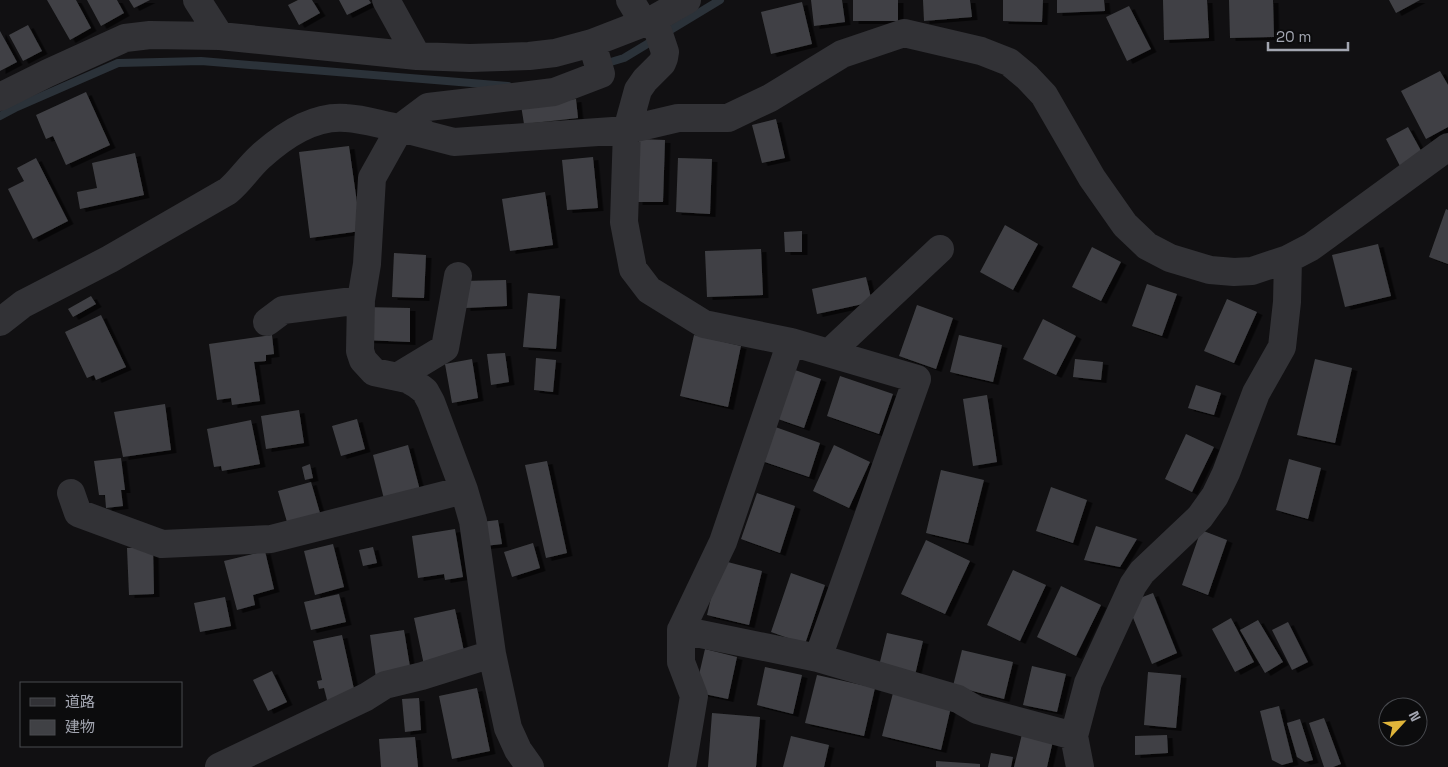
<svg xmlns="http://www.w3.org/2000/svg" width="1448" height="767" viewBox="0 0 1448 767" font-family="'Space Grotesk','Noto Sans JP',sans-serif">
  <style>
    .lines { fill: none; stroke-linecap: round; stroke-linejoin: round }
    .stream { stroke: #2b3239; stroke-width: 8 }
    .building { fill: #404145; filter: url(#shadow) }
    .minor { stroke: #323236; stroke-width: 28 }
  </style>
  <defs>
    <filter id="shadow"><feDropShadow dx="5.5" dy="3" stdDeviation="0" flood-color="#0009"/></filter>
  </defs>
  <rect width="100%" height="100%" fill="#111012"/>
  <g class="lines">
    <path class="stream" d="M604 64 624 58 720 0
      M0 116 17 107 118 63 201 61 508 86"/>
  </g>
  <path class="building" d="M47 0H76L91 28 70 40Z
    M87 0H117L124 13 101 26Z
    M129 0H150L134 8Z
    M298 0H312L320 13 299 25 288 5Z
    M339 0H369L371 3 347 15Z
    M811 0H842L845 22 814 26Z
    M853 0H898V21H853Z
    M923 0H970L972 17 924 21Z
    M1003 0H1043L1042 22 1003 21Z
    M1057 0H1104L1105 11 1057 13Z
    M1163 0H1207L1209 38 1164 40Z
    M1229 0H1273L1274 37 1230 38Z
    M1389 0H1420L1396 13Z
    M802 2 812 44 771 54 761 12Z
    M1129 6 1151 49 1127 61 1106 17Z
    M28 25 42 51 23 61 9 35Z
    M0 31 17 62 0 71Z
    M1440 71 1448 85V127L1426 139 1401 91Z
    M86 92 110 145 66 165 53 136 46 139 36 115Z
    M576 99 578 118 524 124 521 105Z
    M776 119 785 158 762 163 752 125Z
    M1408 127 1425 158 1402 170 1386 139Z
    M639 139 665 140 663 202H637Z
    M349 146 361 231 310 238 299 152Z
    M135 153 144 195 80 209 77 192 97 188 92 163Z
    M593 157 598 208 567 210 562 160Z
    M36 158 68 221 33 239 8 189 24 181 17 168Z
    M678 158 712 159 710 214 676 212Z
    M545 192 553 245 510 251 502 199Z
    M1446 209 1448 210V264L1429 257Z
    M1005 225 1038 244 1013 290 980 272Z
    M802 231V252H785L784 232Z
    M1378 244 1391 296 1345 307 1332 255Z
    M1092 247 1121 262 1101 301 1072 287Z
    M761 249 763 295 707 297 705 251Z
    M394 253 426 255 424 298 392 297Z
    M866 277 872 302 817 314 812 289Z
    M506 280 507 306 465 308 463 281Z
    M1147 284 1177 294 1162 336 1132 326Z
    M528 293 560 296 556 349 523 347Z
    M91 296 96 304 73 317 68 309Z
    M1227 299 1257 312 1234 363 1204 351Z
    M917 305 953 318 936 369 899 356Z
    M363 307 410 308V342L363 340Z
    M101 315 126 367 96 380 94 375 87 378 65 332Z
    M1043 319 1076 336 1056 375 1023 359Z
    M272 335 274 354 266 355V361L254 362 260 401 232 405 231 398 217 400 209 344Z
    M694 335 741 346 728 407 680 396Z
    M959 335 1002 345 993 382 950 372Z
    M505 353 509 382 491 385 487 354Z
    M536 358 556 360 553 392 534 390Z
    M472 359 478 398 452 403 445 364Z
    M1075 359 1103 362 1101 380 1073 377Z
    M1315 359 1352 368 1335 443 1297 435Z
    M795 370 821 379 804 428 778 419Z
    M840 376 893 394 879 434 827 416Z
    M1196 385 1221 393 1214 415 1188 408Z
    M987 395 997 462 973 466 963 399Z
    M165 404 171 450 123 457 114 412Z
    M299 410 304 443 266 449 261 416Z
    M357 419 365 449 341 456 332 426Z
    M251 420 260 464 222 471 221 466 214 467 207 429Z
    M767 424 820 443 809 477 756 459Z
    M1186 434 1214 447 1192 492 1165 479Z
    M408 445 421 494 385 503 373 455Z
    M834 445 870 462 849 508 813 491Z
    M121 458 125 490H121L123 506 106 508 105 495H99L94 461Z
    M1289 459 1321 468 1308 519 1276 510Z
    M547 461 567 553 546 558 525 465Z
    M310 464 313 478 305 480 302 467Z
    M941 470 984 480 968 543 926 533Z
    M311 482 320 513 287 522 278 491Z
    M1051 487 1087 500 1073 543 1036 531Z
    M757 493 795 506 780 553 741 539Z
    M498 520 502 544 485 546 481 522Z
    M1096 526 1137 539 1120 567 1084 560Z
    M455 529 463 577 445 580 444 574 418 578 412 536Z
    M1201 530 1227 540 1208 595 1182 585Z
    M926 540 970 561 945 614 901 594Z
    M533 543 540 568 512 577 504 552Z
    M333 544 344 587 315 595 304 551Z
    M153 547 154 594 129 595 127 548Z
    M373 547 377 563 363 566 359 550Z
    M265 551 274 589 253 595 255 605 237 610 224 561Z
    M720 560 762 571 749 625 707 615Z
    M1013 570 1046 585 1020 641 987 625Z
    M791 573 825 585 805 644 771 632Z
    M1061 586 1101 605 1076 656 1037 637Z
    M1153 593 1177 653 1152 664 1127 603Z
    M339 594 346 622 311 630 304 602Z
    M225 597 231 626 200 632 194 603Z
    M455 609 465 656 424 665 414 618Z
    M1231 618 1254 662 1235 672 1212 629Z
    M1258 620 1283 662 1265 673 1240 630Z
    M1288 622 1308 662 1292 670 1272 630Z
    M404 630 411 673 376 678 370 635Z
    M887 633 923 641 915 675 879 666Z
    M342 635 356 698 328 704 324 688 319 689 317 681 322 680 313 641Z
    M705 649 737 657 728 699 695 692Z
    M962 650 1013 662 1004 699 953 686Z
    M1032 666 1066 674 1057 712 1023 705Z
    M765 667 802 675 793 714 757 705Z
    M272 671 287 702 268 711 253 680Z
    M1148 672 1181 675 1176 728 1144 725Z
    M817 675 875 688 864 736 805 723Z
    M477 688 490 751 452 759 439 696Z
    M893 693 951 707 941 750 882 736Z
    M419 698 421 730 405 732 402 699Z
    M1279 706 1293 762 1282 765 1272 760 1260 711Z
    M712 713 760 717 756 767H708Z
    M1324 718 1341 764 1333 767H1324L1309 723Z
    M1300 719 1313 760 1305 762 1297 757 1287 723Z
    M1022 734 1053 741 1047 767H1014Z
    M1167 735 1168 753 1135 755V736Z
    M791 736 829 745 824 767H783Z
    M415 737 418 767H381L379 739Z
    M991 753 1013 757 1011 767H988Z
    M936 761 980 764V767H936Z"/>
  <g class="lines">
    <path class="minor" d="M197 0 220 36
      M386 0 417 56
      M630 0 644 23
      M654 19 665 52 664 58 662 63 645 80 638 90 627 130 624 222 633 269 649 290 704 324 791 342 917 379 818 658 681 630 723 542 791 342
      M0 97 48 73 125 38 150 35 220 36 417 56 470 58 529 56 555 53 592 43 654 19 687 0
      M0 322 23 304 110 259 228 191C240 181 248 168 260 157 283 136 313 115 346 118 364 119 382 125 400 128L428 107 554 92 601 74 592 43
      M267 322 283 310 361 300
      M829 353 940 249
      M397 377 445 348 458 276
      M71 493 78 513 162 544 271 539 464 490
      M681 630V662L694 696 682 767
      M492 654 508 728 518 750 530 767
      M818 658 958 699 977 710 1074 736
      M219 767 366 697 385 685 422 676 492 654 473 521 464 490 431 402 425 391 416 384 407 379 374 372 363 360 360 351 361 300 367 264 372 178 400 128 454 142 627 130 678 118H728L770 98 842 54 904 33 981 51 1009 62 1027 77 1044 95 1092 178 1125 225 1147 246 1170 258 1210 270 1234 272 1252 271 1288 259 1311 247 1448 147
      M1080 767 1074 736 1088 683 1133 585 1142 572 1200 517 1215 496 1226 473 1256 393 1282 347 1287 302 1288 259"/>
  </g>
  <rect x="20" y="682" width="162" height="65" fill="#0c0c0d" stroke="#484a4f"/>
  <rect x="30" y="698" width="25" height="8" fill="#323236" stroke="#484a4f"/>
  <text x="65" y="707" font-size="15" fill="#a3a6b1">道路</text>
  <rect x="30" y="720" width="25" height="15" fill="#404145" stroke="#484a4f"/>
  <text x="65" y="732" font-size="15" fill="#a3a6b1">建物</text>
  <g transform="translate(1403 722) rotate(64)"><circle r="24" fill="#0c0c0d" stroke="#484a4f"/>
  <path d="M0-4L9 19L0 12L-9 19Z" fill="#e0b53a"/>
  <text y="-8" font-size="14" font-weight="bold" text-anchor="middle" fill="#a3a6b1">N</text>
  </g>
  <path d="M1268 42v8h80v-8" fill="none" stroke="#a3a6b1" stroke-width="2.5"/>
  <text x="1276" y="42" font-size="15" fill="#a3a6b1" stroke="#0c0c0d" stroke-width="4" paint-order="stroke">20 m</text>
</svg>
